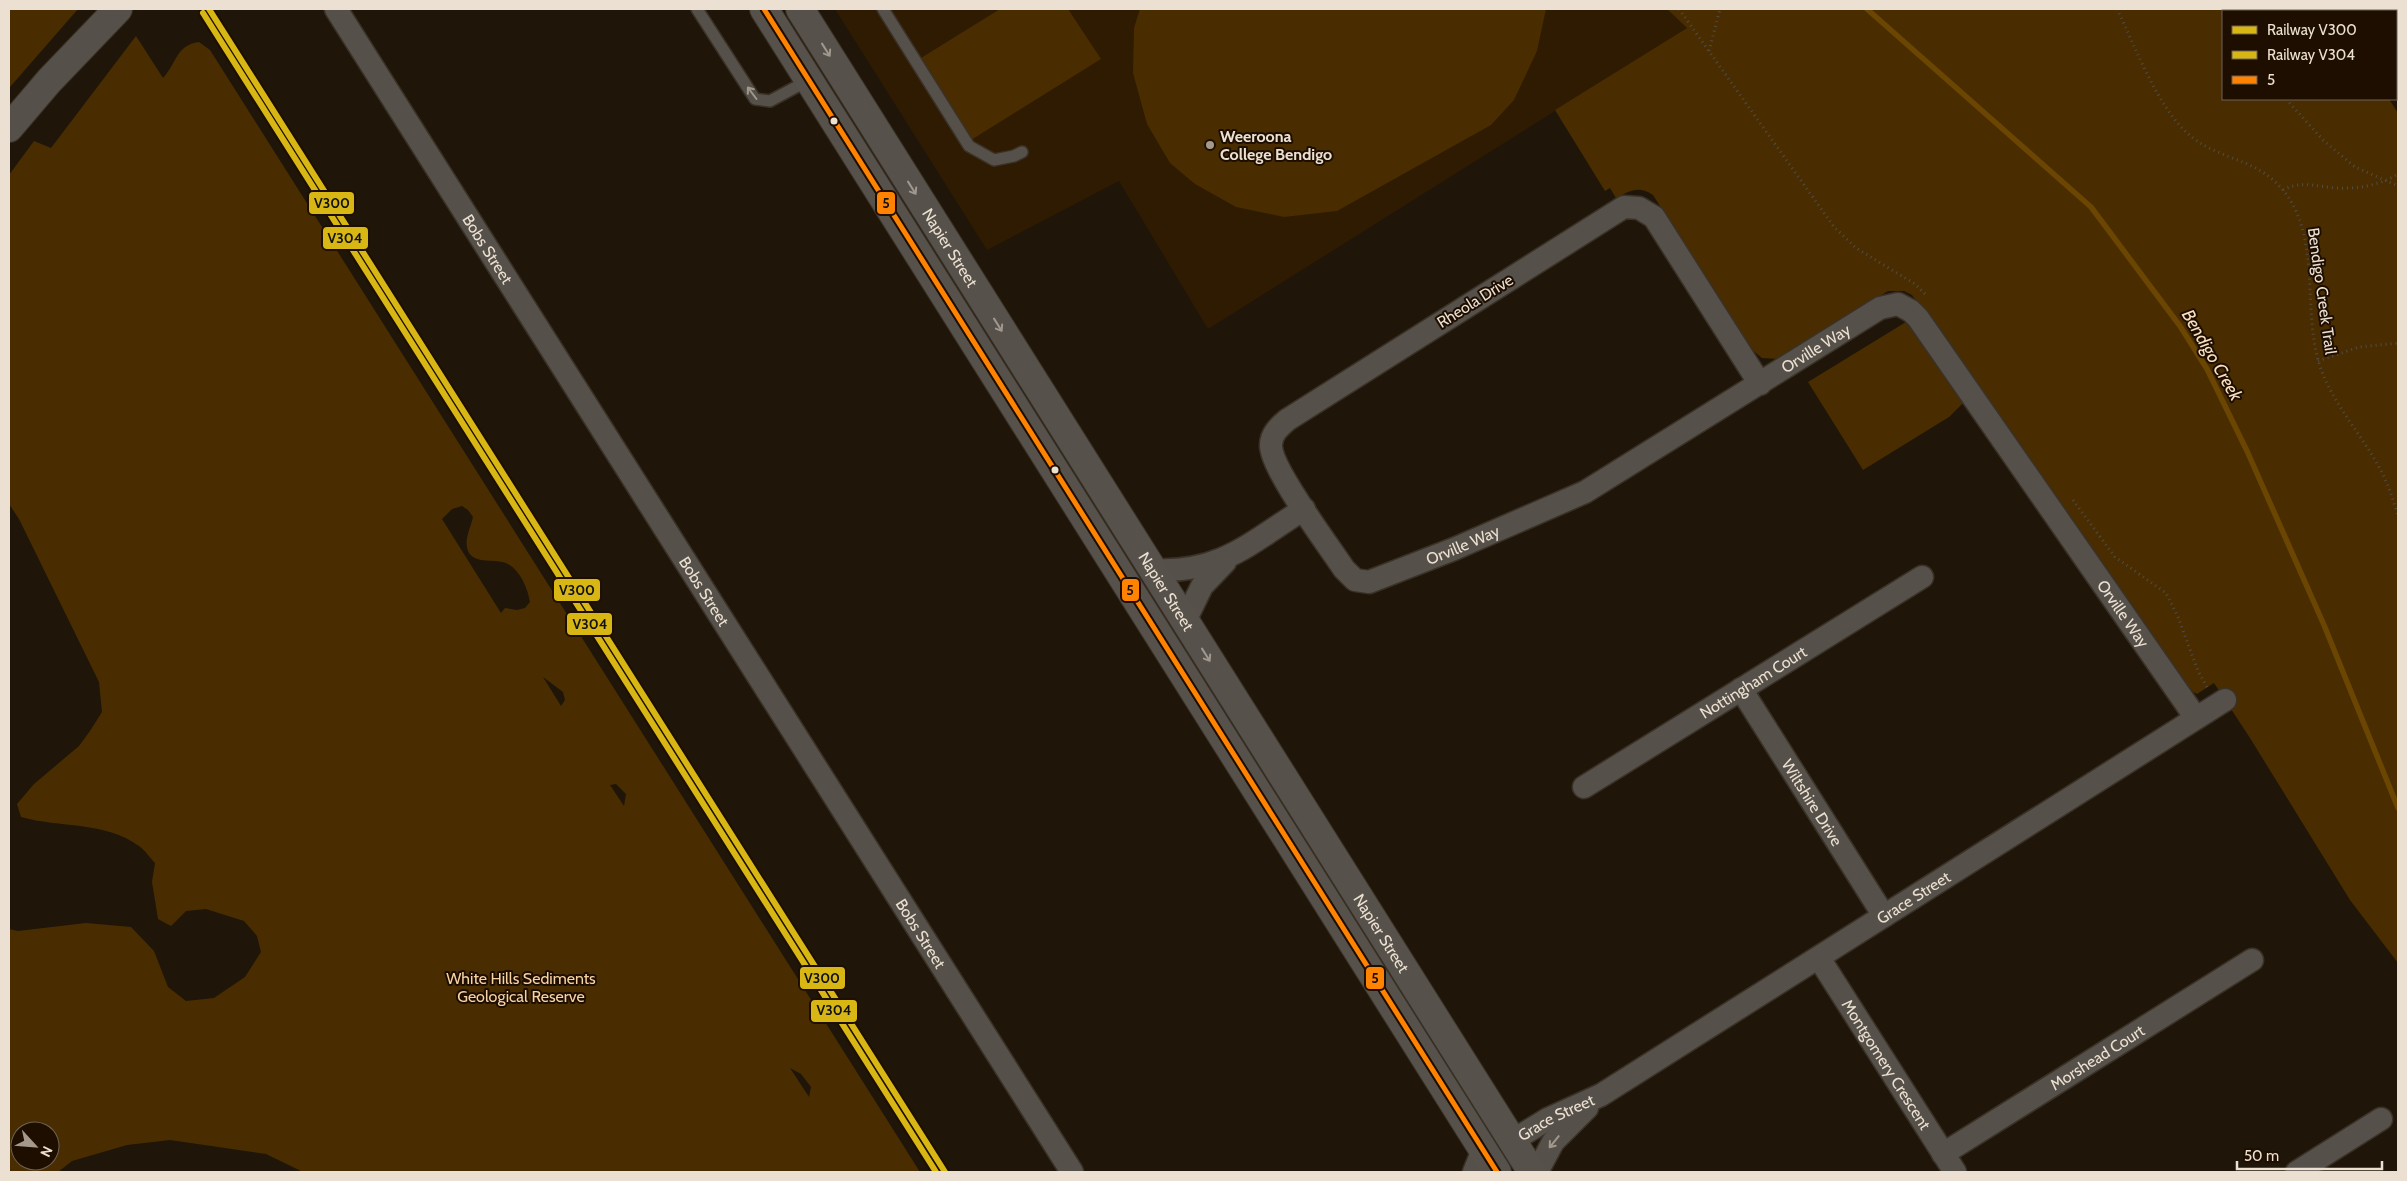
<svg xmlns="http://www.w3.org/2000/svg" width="2407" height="1181" viewBox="0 0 2407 1181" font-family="Cabin,sans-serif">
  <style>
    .built { fill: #2f1b01 }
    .green { fill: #492d01; fill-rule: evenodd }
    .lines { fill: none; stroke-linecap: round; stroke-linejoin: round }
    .stream { stroke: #6b4502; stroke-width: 5.5 }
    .service-casing { stroke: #3a3127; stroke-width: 14 }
    .minor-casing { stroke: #3a3127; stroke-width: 25 }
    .tertiary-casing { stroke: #3a3127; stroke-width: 30 }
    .trunk-casing { stroke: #3a3127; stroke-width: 30 }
    .path { stroke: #514c46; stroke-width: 3; stroke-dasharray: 1 4; stroke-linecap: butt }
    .service { stroke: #555049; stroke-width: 11 }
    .minor { stroke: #555049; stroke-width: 22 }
    .tertiary { stroke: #555049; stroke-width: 28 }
    .trunk { stroke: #56514a; stroke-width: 28 }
    .bus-1-casing { stroke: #1d0e00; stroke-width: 9 }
    .bus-1 { stroke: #ff8200; stroke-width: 5 }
    .rail-1-casing { stroke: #1d0e00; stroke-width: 10 }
    .rail-2-casing { stroke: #1d0e00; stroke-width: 10 }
    .rail-1 { stroke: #d8b715; stroke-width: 6 }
    .rail-2 { stroke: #d8b715; stroke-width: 6 }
    .oneway { stroke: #a0988e }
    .oneway2 { stroke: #a0988d }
    .bus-dot { fill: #ebe0d1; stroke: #1d0e00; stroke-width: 2 }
    .poi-dot { fill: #a4998b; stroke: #1d0e00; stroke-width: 2 }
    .labels { text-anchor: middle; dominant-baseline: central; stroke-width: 4; stroke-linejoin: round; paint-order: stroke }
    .poi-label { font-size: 16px; font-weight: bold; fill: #ebe0d1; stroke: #1d0e00; text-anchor: start }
    .street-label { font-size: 16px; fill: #ebe0d1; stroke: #1d0e00 }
    .park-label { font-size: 16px; fill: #f8d2a3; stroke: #1d0e00 }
    .water-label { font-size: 18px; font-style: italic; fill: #f8dfc0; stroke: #1d0e00 }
    .line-badge { stroke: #1d0e00; stroke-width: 2 }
    .pale-badge-label { font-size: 14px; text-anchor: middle; font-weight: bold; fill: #111 }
  </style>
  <rect width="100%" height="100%" fill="#1f1609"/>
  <path class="built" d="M835 9H1667L1687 28 1208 329 1119 181 987 250Z"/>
  <path class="green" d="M9 9H78L10 87 9 86Z
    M1000 9H1068L1101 59 971 140 921 58Z
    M1140 9H1546L1537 51 1514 100 1491 125 1337 211 1284 217 1236 207 1195 184 1170 163 1147 124 1133 73 1134 28Z
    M1667 9H2331L2333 11H2223V99H2389L2398 113V963L2350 900 2250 738 2214 683 2197 694 2187 688 1912 295 1904 291H1888L1779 359 1762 358 1750 348 1653 195C1639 185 1629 191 1616 198L1610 188 1605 191 1555 110 1687 28Z
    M136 36 163 78C177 63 176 45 199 42L210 50 920 1172H303L266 1154 170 1140 127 1145 72 1161 58 1172H9V929L18 931 86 923 131 927 154 951 168 987 186 1001 214 998 245 977 261 952 257 936 244 921 206 909 186 911 171 926 158 919 152 882 155 863C150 858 145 850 139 846 105 821 60 828 21 817L17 804 34 784 79 746 90 731 102 712 99 682 19 519 9 504V175L34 141 51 148ZM462 506 468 510 473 517C471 526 465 538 467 547 470 566 494 558 506 563 520 569 528 589 530 602L525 608 517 610 505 608 501 613 442 519 452 509ZM543 677 563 692 565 700 561 706ZM616 784 626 794 624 806 610 785ZM790 1068 801 1074 811 1087 809 1097ZM20 1131H50V1161H20Z
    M1906 322 1964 402 1949 417 1863 470 1808 382Z"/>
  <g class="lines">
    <path class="stream" d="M1867 9 2091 207 2180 326 2207 369 2247 451 2324 625 2398 808"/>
    <defs>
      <path id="service" d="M697 9 755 99 770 101 809 80
        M883 9 969 146 994 160 1014 156 1022 152"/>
      <g id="minor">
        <path id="s1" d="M336 9 1072 1172"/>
        <path d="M2361 9 2362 11"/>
        <path d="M2396 65 2398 69"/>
        <path id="s2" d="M1760 384 1654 217 1639 208 1624 207 1287 420C1279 427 1271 434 1271 445 1270 468 1329 546 1344 569L1355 580 1369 582 1454 549 1585 492 1880 308 1898 304 1911 311 1918 318 2196 718"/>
        <path d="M1152 570C1220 574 1250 543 1304 509"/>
        <path d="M1185 621 1202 586 1225 562"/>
        <path id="s3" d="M1741 689 1884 916"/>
        <path id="s4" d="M1584 787 1922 577"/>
        <path id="s5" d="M1819 958 1955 1172"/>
        <path id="s6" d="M1512 1141 1548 1119 1601 1095 2225 700"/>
        <path id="s7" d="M1943 1154 2252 960"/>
        <path d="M1474 1172 1483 1150"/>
        <path d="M1537 1172 1553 1142 1587 1108"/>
        <path d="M2297 1172 2381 1119"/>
      </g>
      <path id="tertiary" d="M9 128 49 81 118 9"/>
      <g id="trunk">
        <path d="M764 9 1497 1172"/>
        <path id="s8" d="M800 9 1532 1172"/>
      </g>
    </defs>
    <use href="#service" class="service-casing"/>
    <use href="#minor" class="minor-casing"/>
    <use href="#tertiary" class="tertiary-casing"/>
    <use href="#trunk" class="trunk-casing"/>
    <path class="path" d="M1679 9 1834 227 1856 248 1915 284 1925 294
      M2117 9C2136 48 2159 112 2193 138 2225 162 2259 158 2286 194 2320 239 2303 311 2319 363 2331 402 2360 432 2379 467 2388 483 2393 499 2398 516
      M2282 11V9
      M1709 51 1720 9
      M2286 99 2323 140 2355 167 2398 186
      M2283 190C2301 180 2318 187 2337 188 2359 189 2380 185 2398 174
      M2318 361 2359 347 2398 343
      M2073 500 2115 557 2166 593 2178 617 2198 671 2207 687"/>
    <use href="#service" class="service"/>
    <use href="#minor" class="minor"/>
    <use href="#tertiary" class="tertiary"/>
    <use href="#trunk" class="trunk"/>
    <defs>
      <path id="bus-1" d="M764 9 1497 1172"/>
    </defs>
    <use href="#bus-1" class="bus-1-casing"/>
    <use href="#bus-1" class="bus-1"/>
    <defs>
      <path id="rail-1" d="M209 9 945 1172"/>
      <path id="rail-2" d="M203 13 936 1172"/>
    </defs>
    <use href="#rail-1" class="rail-1-casing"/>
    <use href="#rail-2" class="rail-2-casing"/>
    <use href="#rail-1" class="rail-1"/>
    <use href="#rail-2" class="rail-2"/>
  </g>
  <defs><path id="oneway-shaft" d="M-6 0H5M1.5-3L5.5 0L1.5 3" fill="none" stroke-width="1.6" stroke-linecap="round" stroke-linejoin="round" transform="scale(1.25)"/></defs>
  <g class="oneway">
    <use href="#oneway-shaft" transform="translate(826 50) rotate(58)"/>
    <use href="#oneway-shaft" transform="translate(912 188) rotate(58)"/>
    <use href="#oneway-shaft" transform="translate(998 325) rotate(58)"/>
    <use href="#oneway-shaft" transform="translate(1206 655) rotate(58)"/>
  </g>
  <g class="oneway2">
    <use href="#oneway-shaft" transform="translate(752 93) rotate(-127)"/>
    <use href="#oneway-shaft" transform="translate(1554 1142) rotate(129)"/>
  </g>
  <g class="bus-dot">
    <circle cx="834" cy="121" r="4.5"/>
    <circle cx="1055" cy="470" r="4.5"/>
  </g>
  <circle class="poi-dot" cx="1210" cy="145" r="5"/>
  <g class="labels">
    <g class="poi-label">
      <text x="1220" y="136">Weeroona<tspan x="1220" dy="18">College Bendigo</tspan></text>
    </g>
    <g class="street-label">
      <text stroke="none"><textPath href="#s1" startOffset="284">Bobs Street</textPath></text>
      <text stroke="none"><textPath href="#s8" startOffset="282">Napier Street</textPath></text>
      <text transform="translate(2322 291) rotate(82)">Bendigo Creek Trail</text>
      <text transform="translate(1475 301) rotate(-32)">Rheola Drive</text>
      <text stroke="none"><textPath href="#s2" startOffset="1340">Orville Way</textPath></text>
      <text stroke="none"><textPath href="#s2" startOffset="935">Orville Way</textPath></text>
      <text stroke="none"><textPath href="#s1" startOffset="689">Bobs Street</textPath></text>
      <text stroke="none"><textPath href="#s8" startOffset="688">Napier Street</textPath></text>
      <text stroke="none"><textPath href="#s2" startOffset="1819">Orville Way</textPath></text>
      <text stroke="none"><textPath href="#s4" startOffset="199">Nottingham Court</textPath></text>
      <text stroke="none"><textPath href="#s3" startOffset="134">Wiltshire Drive</textPath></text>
      <text stroke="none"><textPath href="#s6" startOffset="470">Grace Street</textPath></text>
      <text stroke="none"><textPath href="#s1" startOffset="1094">Bobs Street</textPath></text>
      <text stroke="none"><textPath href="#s8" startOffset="1092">Napier Street</textPath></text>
      <text stroke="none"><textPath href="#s7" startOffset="182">Morshead Court</textPath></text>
      <text stroke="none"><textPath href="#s5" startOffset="126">Montgomery Crescent</textPath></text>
      <text stroke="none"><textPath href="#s6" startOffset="50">Grace Street</textPath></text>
    </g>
    <g class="park-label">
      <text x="521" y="978">White Hills Sediments<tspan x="521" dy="18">Geological Reserve</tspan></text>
    </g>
    <g class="water-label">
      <text transform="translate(2212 355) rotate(60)">Bendigo Creek</text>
    </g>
  </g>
  <g class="line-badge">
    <rect x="308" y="191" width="47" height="24" rx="5" fill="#d8b715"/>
    <rect x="876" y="191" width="20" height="24" rx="5" fill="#ff8200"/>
    <rect x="322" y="226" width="47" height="24" rx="5" fill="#d8b715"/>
    <rect x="553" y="578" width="48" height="24" rx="5" fill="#d8b715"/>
    <rect x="1121" y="578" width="19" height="24" rx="5" fill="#ff8200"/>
    <rect x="566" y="612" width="47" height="24" rx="5" fill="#d8b715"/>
    <rect x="799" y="966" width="47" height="24" rx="5" fill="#d8b715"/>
    <rect x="1365" y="966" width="20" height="24" rx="5" fill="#ff8200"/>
    <rect x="810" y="999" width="48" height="24" rx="5" fill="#d8b715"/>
  </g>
  <g class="pale-badge-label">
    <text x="332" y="208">V300</text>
    <text x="886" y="208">5</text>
    <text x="345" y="243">V304</text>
    <text x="577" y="595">V300</text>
    <text x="1130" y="595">5</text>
    <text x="590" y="629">V304</text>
    <text x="822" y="983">V300</text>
    <text x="1375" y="983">5</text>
    <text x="834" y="1015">V304</text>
  </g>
  <rect width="2407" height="1181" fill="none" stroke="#ebe0d1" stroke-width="20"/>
  <rect x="2222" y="10" width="175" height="90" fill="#1d0e00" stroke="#6f6254"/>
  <rect x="2232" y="26" width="25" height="8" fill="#d8b715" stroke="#6f6254"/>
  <text x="2267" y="35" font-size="15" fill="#ebe0d1">Railway V300</text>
  <rect x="2232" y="51" width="25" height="8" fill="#d8b715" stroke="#6f6254"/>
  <text x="2267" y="60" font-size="15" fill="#ebe0d1">Railway V304</text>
  <rect x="2232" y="76" width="25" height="8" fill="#ff8200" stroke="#6f6254"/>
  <text x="2267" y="85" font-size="15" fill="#ebe0d1">5</text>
  <g transform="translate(35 1146) rotate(116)"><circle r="24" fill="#1d0e00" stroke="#6f6254"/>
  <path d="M0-4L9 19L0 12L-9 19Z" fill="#a4998b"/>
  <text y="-8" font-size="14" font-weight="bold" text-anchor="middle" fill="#ebe0d1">N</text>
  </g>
  <path d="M2237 1161v8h145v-8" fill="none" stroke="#ebe0d1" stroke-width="2.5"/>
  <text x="2244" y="1161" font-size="15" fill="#ebe0d1" stroke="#1d0e00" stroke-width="4" paint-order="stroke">50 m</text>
</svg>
